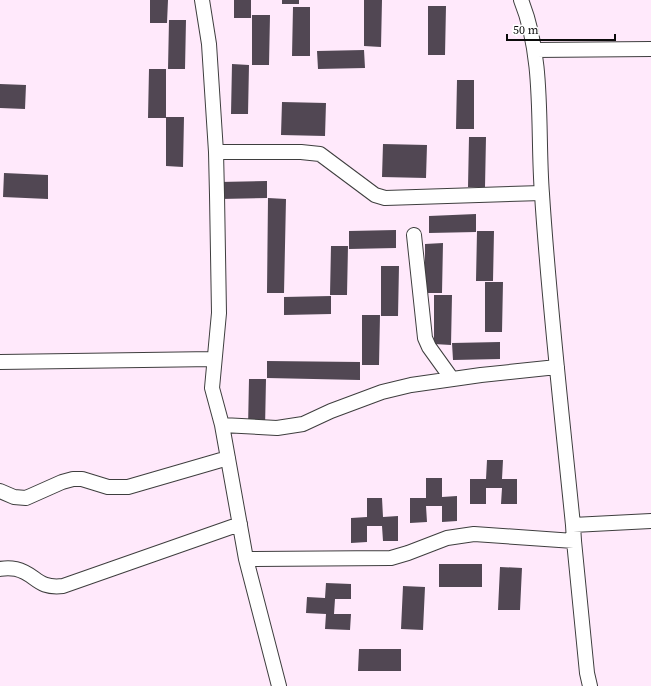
<svg xmlns="http://www.w3.org/2000/svg" width="651" height="686" viewBox="0 0 651 686" font-family="'Source Serif 4',serif">
  <style>
    .building { fill: #514753 }
    .lines { fill: none; stroke-linecap: round; stroke-linejoin: round }
    .minor-casing { stroke: #3e3e3e; stroke-width: 16 }
    .minor { stroke: #fff; stroke-width: 14 }
  </style>
  <rect width="100%" height="100%" fill="#ffe9fb"/>
  <path class="building" d="M150 0H168L167 23H150Z
    M234 0H251V18H234Z
    M282 0H299V4H282Z
    M364 0H382L381 47 364 46Z
    M428 6H446L445 55H428Z
    M293 7H310V56H292Z
    M252 15H270L269 65H252Z
    M169 20H186L185 69H168Z
    M364 50 365 68 318 69 317 51Z
    M232 64 249 65 248 114H231Z
    M149 69H166V117H184L183 167 166 166V118H148Z
    M457 80H474V129H456Z
    M0 84 26 85 25 109 0 108Z
    M282 102 326 103 325 136 281 135Z
    M469 137H486L485 187H468Z
    M383 144 427 145 426 178 382 177Z
    M4 173 48 175V199L3 197Z
    M267 181V198L220 199 219 182Z
    M268 198 286 199 284 293H267Z
    M476 214V232L429 233V216Z
    M396 230V248L349 249V231Z
    M477 231H494L493 281H476Z
    M443 243 442 293H425V244Z
    M331 246H348L347 295H330Z
    M381 266H399L398 316H381Z
    M485 282H503L502 332H485Z
    M434 295H452L451 345 434 344Z
    M331 296V314L284 315V297Z
    M362 315H380L379 365H362Z
    M500 342V359L453 360 452 343Z
    M267 361 360 362V380L267 378Z
    M249 379H266L265 428H248Z
    M487 460H503L502 479H517V504H501L502 488H486V504H470V479H486Z
    M426 478H442V497L457 496V521L442 522V506H426L427 522 410 523V498H426Z
    M367 498H382L383 517 398 516V541H383L382 526H367V542L351 543V518L367 517Z
    M439 564H482V587H439Z
    M500 567 522 568 520 610H498Z
    M326 583 351 584V599H335L334 614H351L350 630 325 629 326 614 306 613 307 597 325 598Z
    M403 586 425 587 423 630 401 629Z
    M359 649H401V671H358Z"/>
  <g class="lines">
    <defs>
      <path id="minor" d="M202 0 209 44 216 152 217 195 219 313 212 388 222 425 246 559 279 686
        M521 0C545 59 537 131 542 194 549 304 562 415 573 525L574 541 587 673 590 686
        M535 50 651 49
        M216 152H301L320 154 375 195 385 198 542 193
        M414 235 425 338 429 347 452 379
        M0 362 214 359
        M222 425 277 428 303 424 331 411 382 392 411 385 481 375 557 367
        M0 491 14 497 26 498 62 482 73 479H82L108 487H128L228 458
        M573 525 651 521
        M246 559 391 558 408 553 447 538 474 534 574 541
        M0 569C5 568 11 568 16 569 37 574 36 589 63 586L240 524"/>
    </defs>
    <use href="#minor" class="minor-casing"/>
    <use href="#minor" class="minor"/>
  </g>
  <path d="M507 34v6h108v-6" fill="none" stroke="#0b0b0b" stroke-width="2"/>
  <text x="513" y="34" font-size="12" fill="#0b0b0b" stroke="#ffffff" stroke-width="3" paint-order="stroke">50 m</text>
</svg>
